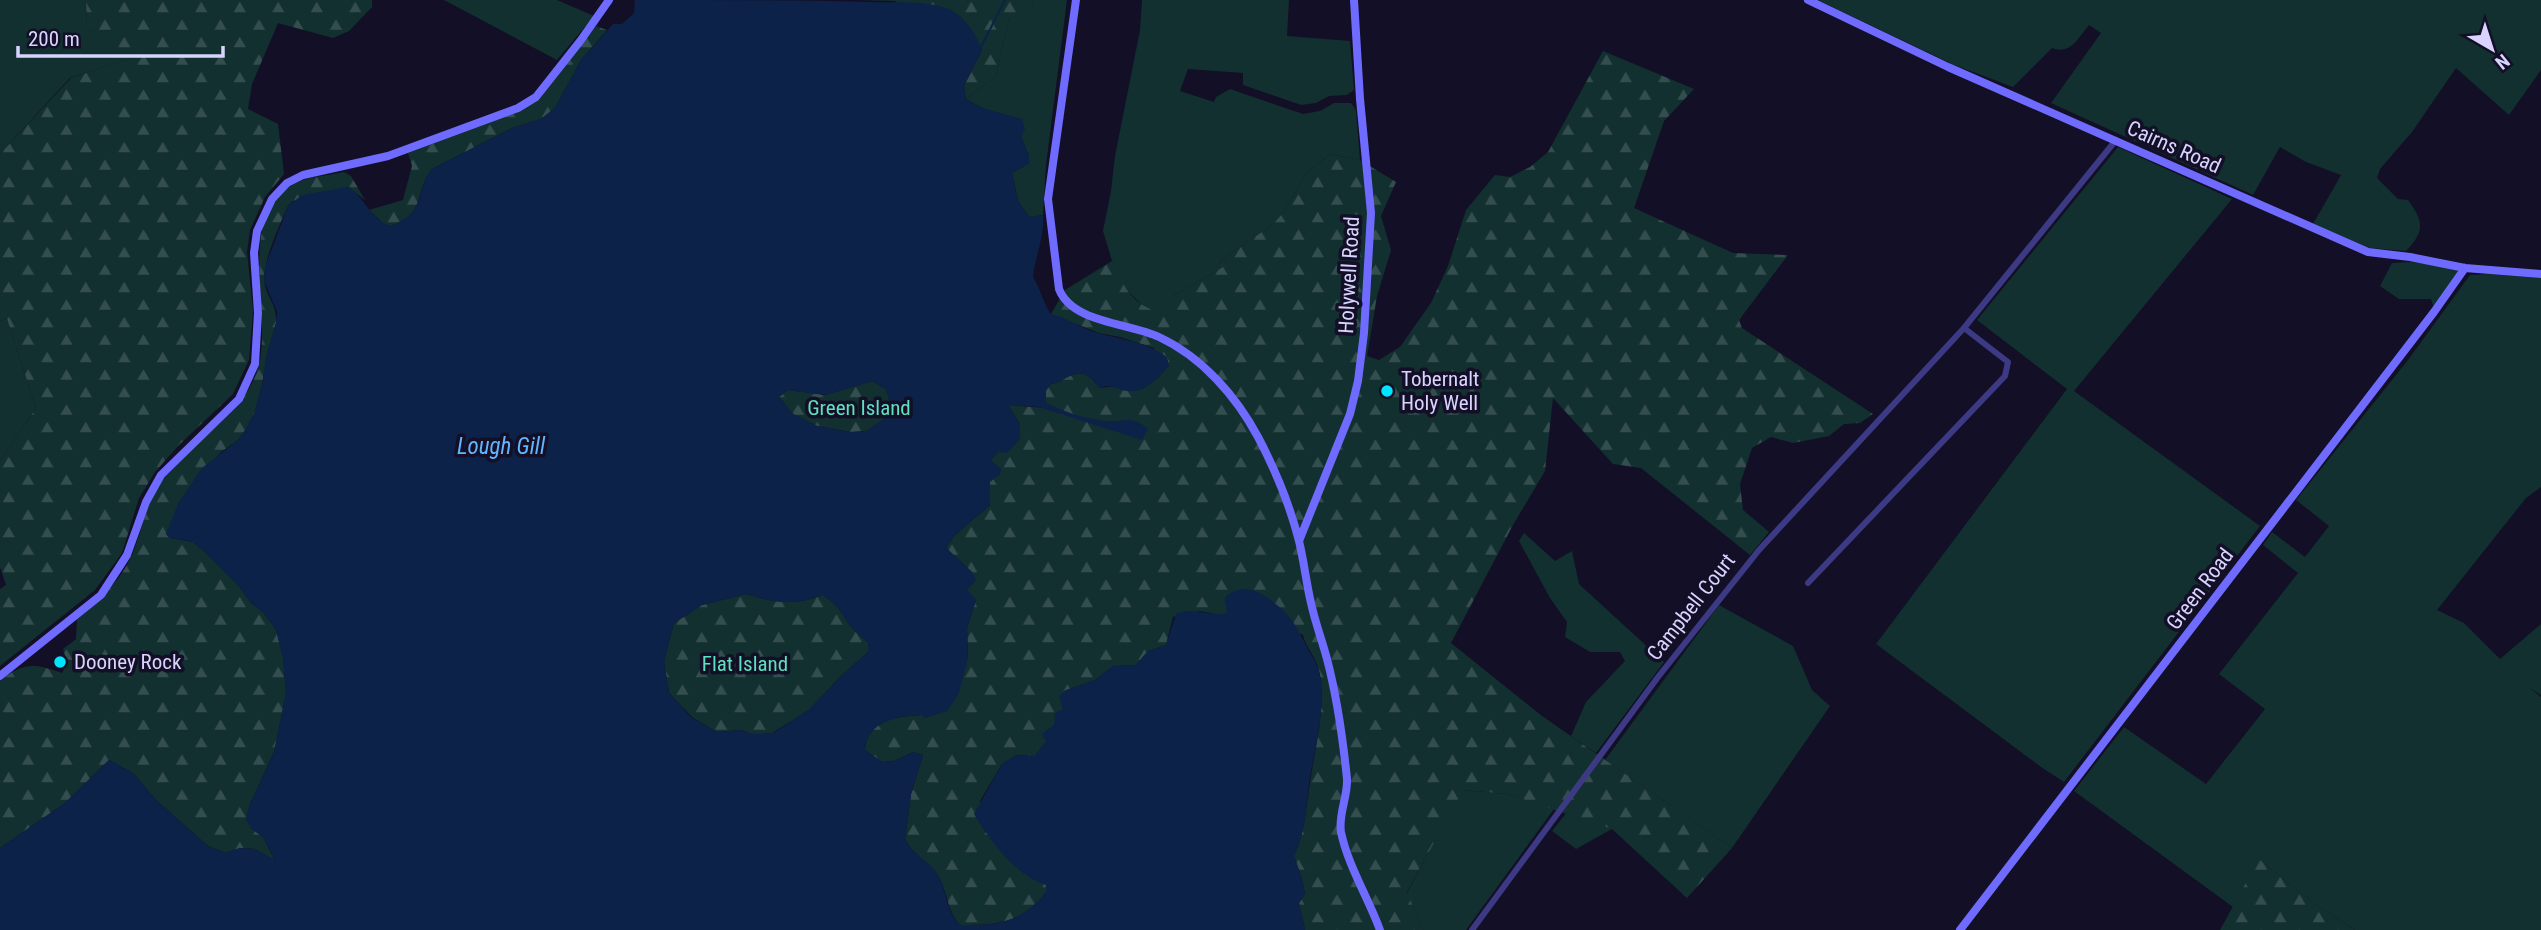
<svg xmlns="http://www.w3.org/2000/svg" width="2541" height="930" viewBox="0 0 2541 930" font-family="'Roboto Condensed',sans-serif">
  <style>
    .grass { fill: #12302f }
    .forest { fill: url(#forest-firs) }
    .water { fill: #0c2248; fill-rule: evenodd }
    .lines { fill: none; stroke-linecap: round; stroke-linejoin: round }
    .stream { stroke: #0c2248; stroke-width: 2 }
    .street { stroke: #3d3a85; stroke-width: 6 }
    .secondary { stroke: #6f6bff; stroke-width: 8 }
    .poi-dot { fill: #00e5ff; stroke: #130f26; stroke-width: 2.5 }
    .labels { text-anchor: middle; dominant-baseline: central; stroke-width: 7; stroke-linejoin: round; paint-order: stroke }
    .street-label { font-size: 21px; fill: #d9d4ff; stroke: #130f26 }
    .poi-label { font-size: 21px; fill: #d9d4ff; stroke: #130f26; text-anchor: start }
    .park-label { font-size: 21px; fill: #5fe0c0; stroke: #130f26 }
    .water-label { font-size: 23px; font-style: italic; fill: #62b6ff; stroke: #130f26 }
  </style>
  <defs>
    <pattern id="forest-firs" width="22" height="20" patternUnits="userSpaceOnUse" patternTransform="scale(1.75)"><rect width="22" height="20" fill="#12302f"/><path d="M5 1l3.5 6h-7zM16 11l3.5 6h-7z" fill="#344d4e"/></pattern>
  </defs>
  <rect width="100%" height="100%" fill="#130f26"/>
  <path class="grass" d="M0 0H86L87 27 130 59 70 78 0 154Z
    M444 0H557L594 16 557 60Z
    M1033 0H1067L1046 165 1043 215 1029 217 1018 201 1012 173 1029 163V156L1021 137 1022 120 982 108 966 99 996 76 1009 17 1034 11Z
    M1142 0H1289L1287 36 1350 41 1354 90 1347 95 1329 96 1316 103 1301 105 1243 85V73L1188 69 1180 91 1214 102 1216 97 1230 89 1303 114 1320 111 1334 103H1351L1356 110 1360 160 1330 154 1307 173 1282 214 1273 224 1219 262 1223 267 1171 297 1166 311 1155 312 1142 305 1121 284 1112 261 1103 231 1111 191 1115 156 1140 30Z
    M1818 0H2541V70L2509 115 2456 68 2412 132 2380 169 2377 178 2398 199 2408 200C2424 222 2425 231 2406 251L2370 248 2313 224 2341 175 2306 162 2280 147 2253 195 2051 103 2101 33 2089 25C2078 38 2071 55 2052 48L2013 87 1952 64Z
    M2118 147 2232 199 2074 391 2260 526 2064 782 2041 767 1876 644 2067 389 1977 320Z
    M2410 262 2465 268 2433 306 2431 299H2399L2380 286 2392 263Z
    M2488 274 2541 278V487L2526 498 2437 610 2464 623 2500 659 2541 624V695L2530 688 2541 697V930H2355L2313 903 2260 860 2233 907 2074 791 2124 727 2206 784 2265 709 2219 674 2298 573 2263 545 2272 532 2305 557 2329 526 2296 500 2408 360 2470 275Z
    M7 319 36 408 0 461V321Z
    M1524 533 1555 561 1572 551 1579 584 1664 662 1596 753 1571 736 1586 702 1625 661 1620 652H1590L1565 637 1567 622 1550 598 1519 541Z
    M1719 605 1793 646 1812 690 1830 706 1732 848 1605 760Z
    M1462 790 1507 794 1554 809 1466 930H1423L1407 893Z
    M1567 812 1612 829 1576 849 1552 831Z"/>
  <path class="forest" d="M86 0H372V7L349 31 333 38 278 23 252 84 248 109 278 124 284 174 265 197 250 230 247 252 253 311 249 360 233 394 178 446 155 472 139 498 122 553 95 590 0 666V589L6 585 0 567V461L36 408 7 319 0 321V154L71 78 129 59 87 27Z
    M862 0H1033L1034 11 1027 17H1009L996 76 966 99 964 86 982 50 895 1Z
    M596 26 607 30 581 60 555 108 541 119 512 128 432 169C421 181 422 197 414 210 410 218 399 222 391 226L384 224 369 210 403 200 412 166 408 153 518 112 540 99Z
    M1603 51 1694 89 1664 121 1634 208 1733 253 1788 255 1739 320 1742 328 1873 414 1860 423 1844 424 1829 436 1793 443 1771 437 1752 448 1740 484 1743 510 1769 532 1750 555 1641 468 1613 464 1553 398 1545 471 1513 525 1451 643 1542 716 1732 848 1687 898 1612 829 1507 794 1463 790 1407 892 1423 930H1305L1299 903 1305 894 1302 879 1294 856C1305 832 1306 808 1310 783 1315 747 1327 705 1319 670 1316 657 1306 648 1303 635L1225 598 1228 613 1220 615 1200 611 1173 617 1166 645 1148 651 1136 665 1113 666 1095 680 1064 691 1063 710 1046 741 1035 756 1017 755 1002 764 980 801 1046 885 1047 891C1022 923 999 925 960 925 946 910 948 889 936 873 927 860 912 854 905 839L911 794 923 755 913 752 894 761 882 762 865 750C867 720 898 716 922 715L968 657 967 628 976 600 966 590 972 572 946 548 954 536 990 505V481L1000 474 991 460 1020 424 1008 405 1059 409 1046 403V390L1051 384C1064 383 1074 367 1088 376 1094 379 1096 385 1100 388 1131 383 1126 401 1159 377L1154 348 1120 337 1099 333 1051 314 1065 290 1112 261C1122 285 1136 312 1166 311V305L1171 297 1223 267 1219 262 1273 224 1282 214 1307 173 1330 154 1360 160 1396 182 1381 216 1391 250 1377 296 1367 356 1379 360 1400 347 1431 303 1448 266 1466 210 1495 175 1510 177 1530 167 1548 152Z
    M344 172 351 176 365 200 348 187 293 201 288 206C280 224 260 266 265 286 269 301 277 305 276 323L267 354 262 385 254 414 246 429 238 440 221 452 180 502 166 534 170 538 193 542 205 552 238 585 251 603 264 613 276 630 283 657 286 694 274 752 249 806 252 829 263 837 275 861 255 849 240 848 226 853 208 846 156 800 133 773 109 760 65 803 0 848V681C23 662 35 663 62 673L67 663 63 649 76 639 77 619C99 601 120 582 132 555 143 529 146 500 164 477 193 439 246 415 259 365 272 313 236 217 292 185 307 176 327 176 344 172Z
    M872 381 886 389 893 413 867 431 851 432 817 426 793 414 779 397 788 390 825 395Z
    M746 594C775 603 793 606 822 595 836 602 842 613 850 626 855 632 862 637 868 642L869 651 841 676 809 710 772 733 752 735 741 730 717 732 692 717 669 693 664 661 674 623 702 605Z
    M2259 859 2313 903 2355 930H2220Z"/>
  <path class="water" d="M635 0C713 0 792 0 870 2 895 3 925 0 949 9 965 17 976 34 982 50L964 86 966 99 982 108 1022 119 1025 129 1021 137 1029 156V163L1012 173 1018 201 1029 217 1043 215C1045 236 1035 256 1033 277 1040 288 1045 307 1051 314 1068 318 1082 329 1098 333 1123 340 1145 341 1167 357L1169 366C1158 378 1144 394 1127 391 1116 390 1111 383 1100 388 1096 385 1094 379 1088 376 1074 367 1064 383 1051 384L1046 390V403C1063 412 1087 419 1106 421 1126 423 1130 414 1148 429L1142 440 1039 407 1008 405 1020 424V439L1007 453 998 452 991 460 1001 469 1000 474 990 482V505L954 536 946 548 972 572 976 580 967 590 976 600 967 628 968 657 959 693 947 711 925 718 922 715C898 716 867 720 865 750L882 762 894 761 913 752 923 755 911 794 905 839C912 855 930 861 938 875 947 892 946 911 960 925 999 925 1022 923 1047 891L1046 885C1015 875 991 842 974 814L1002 764 1017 755 1035 756 1046 741 1042 734 1054 725 1055 713 1063 709 1059 696 1064 691 1095 680 1113 666 1136 665 1148 651 1166 645 1176 614C1192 606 1210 617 1227 613L1225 598C1236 586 1250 587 1263 595 1288 611 1294 621 1307 647 1310 654 1315 659 1317 666 1329 694 1315 748 1310 778 1306 805 1306 831 1294 856L1302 879 1305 894 1299 903 1305 930H0V848L65 803 109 760 133 773 156 800 208 846 226 853 240 848 255 849 275 860 263 837 252 829 246 820 249 806 274 752 286 694 283 657 276 630 264 613 251 603 238 585 205 552 193 542 170 538 166 534 179 502 202 468 238 440 246 429 254 414 262 385 267 354 276 323 277 312 264 281 265 267 288 206 302 195 348 187C366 198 370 220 391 226 399 222 410 218 414 210 423 197 421 181 432 169L512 128 541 119 555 108 581 60 613 24H622L634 13ZM872 381 886 389 893 412 867 431 851 432 817 426 793 414 779 397 788 390 825 395ZM746 594C777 603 791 606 822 595 836 602 842 613 850 626 855 632 862 637 868 642L869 651 841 676 809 710 773 733 752 734 741 730 717 732 691 717 669 693 664 661 674 623 702 605Z"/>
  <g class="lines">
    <path class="stream" d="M980 49 1005 0"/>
    <path class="street" d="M1808 583 2005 376 2008 362 1964 328
      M1472 930 1658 677 1759 550 1964 328 2116 140"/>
    <path class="secondary" d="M1076 0 1048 199 1059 289C1072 323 1129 323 1159 337 1202 357 1236 396 1258 437 1275 469 1290 506 1299 541 1304 561 1306 582 1311 603 1315 622 1322 640 1327 659 1337 697 1343 740 1347 779 1348 796 1338 815 1341 832 1348 866 1368 897 1380 930
      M1808 0 1948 67 2368 252 2410 257 2465 268 2541 274
      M1299 541 1350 414 1358 381 1364 333 1371 213 1360 99 1354 0
      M0 676 101 595 127 555 146 502 161 475 239 399 255 364 258 313 254 253 257 231 272 199 287 183 303 175 388 156 518 108 536 97 581 40 609 0
      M1960 930 2434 312 2465 268"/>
  </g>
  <g class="poi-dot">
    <circle cx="1387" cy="391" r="7"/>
    <circle cx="60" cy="662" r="7"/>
  </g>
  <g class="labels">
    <g class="street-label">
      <text transform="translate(2174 147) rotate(24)">Cairns Road</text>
      <text transform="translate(1349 275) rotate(-87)">Holywell Road</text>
      <text transform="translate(2200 589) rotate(-53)">Green Road</text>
      <text transform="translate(1691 607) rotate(-52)">Campbell Court</text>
    </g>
    <g class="poi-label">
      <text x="1401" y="379">Tobernalt<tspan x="1401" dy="24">Holy Well</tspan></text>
      <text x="74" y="662">Dooney Rock</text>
    </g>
    <g class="park-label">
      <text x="859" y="408">Green Island</text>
      <text x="745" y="664">Flat Island</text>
    </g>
    <g class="water-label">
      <text x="501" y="446">Lough Gill</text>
    </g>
  </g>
  <g transform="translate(2492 49) rotate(141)" stroke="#130f26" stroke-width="5" paint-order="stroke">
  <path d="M0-5L12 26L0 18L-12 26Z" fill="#d9d4ff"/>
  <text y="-10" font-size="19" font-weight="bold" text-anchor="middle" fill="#d9d4ff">N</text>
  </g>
  <path d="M18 46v10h205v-10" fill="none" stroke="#d9d4ff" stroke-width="3.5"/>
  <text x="28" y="46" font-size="21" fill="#d9d4ff" stroke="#130f26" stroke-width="5" paint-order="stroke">200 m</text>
</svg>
